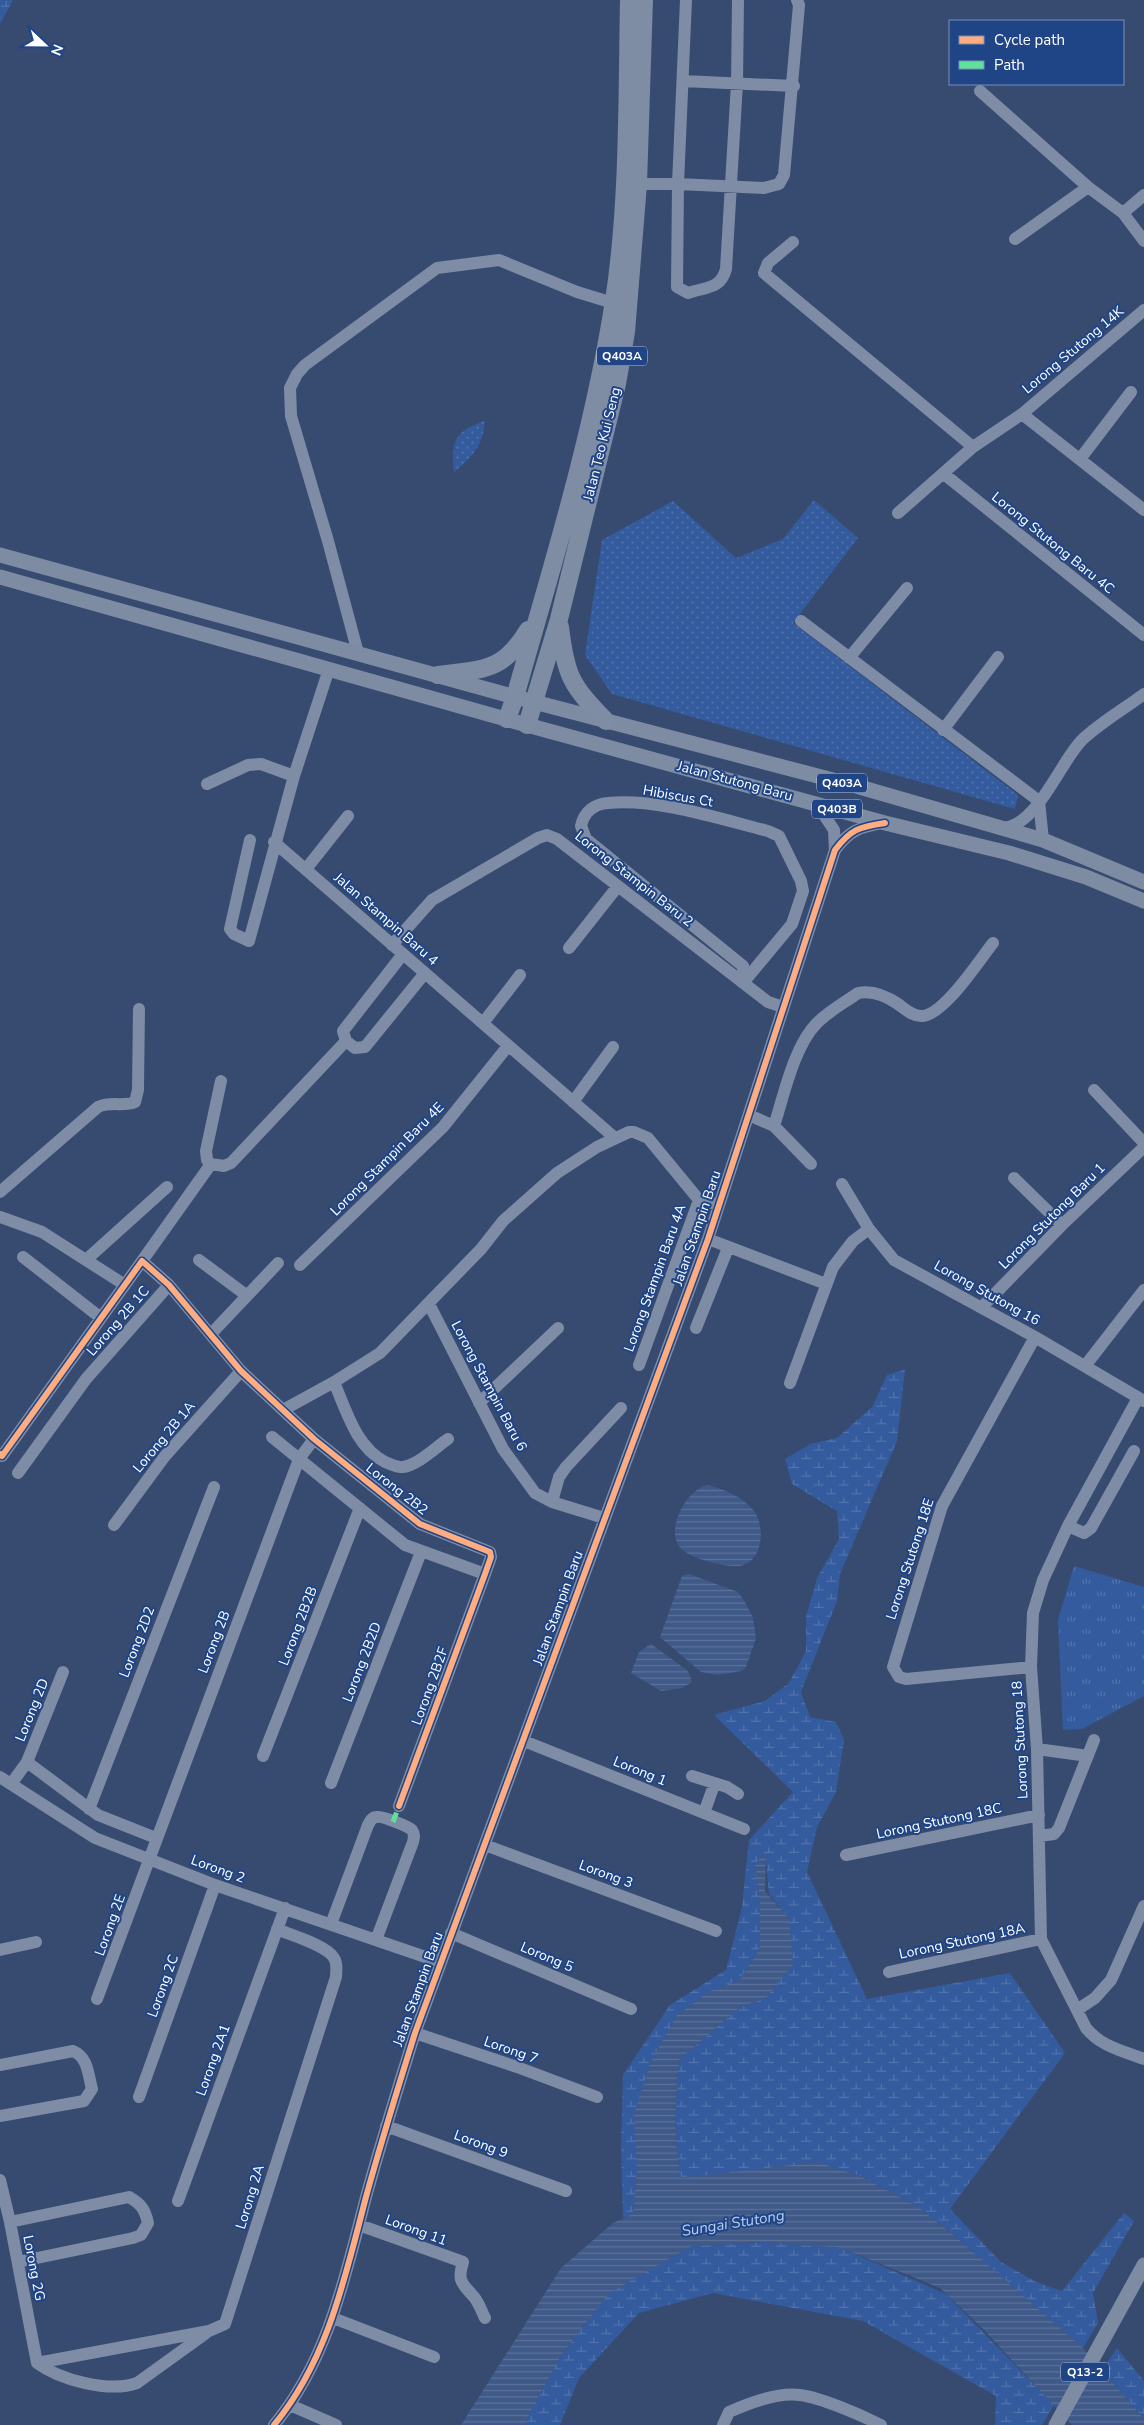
<svg xmlns="http://www.w3.org/2000/svg" width="1144" height="2425" viewBox="0 0 1144 2425" font-family="'Nunito Sans',sans-serif">
  <style>
    .grass { fill: url(#grass-dots) }
    .wetland { fill: url(#wetland-marsh) }
    .park { fill: url(#park-tufts) }
    .water { fill: url(#water-rules) }
    .lines { fill: none; stroke-linecap: round; stroke-linejoin: round }
    .minor { stroke: #7e8ca5; stroke-width: 12 }
    .major { stroke: #7d8ba3; stroke-width: 15 }
    .highway { stroke: #7e8ca4; stroke-width: 18 }
    .quiet { stroke: #60e19b; stroke-width: 5; stroke-dasharray: 10 5; stroke-linecap: butt }
    .cycleway-casing { stroke: #204587; stroke-width: 9 }
    .cycleway { stroke: #ffac80; stroke-width: 6 }
    .labels { text-anchor: middle; dominant-baseline: central; stroke-width: 4; stroke-linejoin: round; paint-order: stroke }
    .shield { fill: #204587; stroke: #bcc7db; stroke-width: 1 }
    .shield-label { font-size: 12px; font-weight: bold; fill: #fff }
    .street-label { font-size: 14px; fill: #fff; stroke: #204587 }
    .water-label { font-size: 15px; font-style: italic; fill: #b6ccf2; stroke: #204587 }
  </style>
  <defs>
    <pattern id="grass-dots" width="8" height="8" patternUnits="userSpaceOnUse" patternTransform="scale(1.25)"><rect width="8" height="8" fill="#345b9d"/><path d="M2 2h.1M6 6h.1" fill="none" stroke="#5274ac" stroke-width="1.8" stroke-linecap="round"/></pattern>
    <pattern id="wetland-marsh" width="20" height="14" patternUnits="userSpaceOnUse" patternTransform="scale(1.25)"><rect width="20" height="14" fill="#345b9d"/><path d="M1 5h8M5 5V1M11 12h8M15 12V8" fill="none" stroke="#5274ac"/></pattern>
    <pattern id="park-tufts" width="24" height="20" patternUnits="userSpaceOnUse" patternTransform="scale(1.25)"><rect width="24" height="20" fill="#345b9d"/><path d="M3 7l-1-3M5 7V3M7 7l1-3M15 17l-1-3M17 17v-4M19 17l1-3" fill="none" stroke="#5274ac"/></pattern>
    <pattern id="water-rules" width="6" height="5" patternUnits="userSpaceOnUse" patternTransform="scale(1.25)"><rect width="6" height="5" fill="#3f5988"/><path d="M0 2.5h6" fill="none" stroke="#5c729a"/></pattern>
  </defs>
  <rect width="100%" height="100%" fill="#374b70"/>
  <path class="grass" d="M485 421C483 445 473 457 454 472 451 442 454 431 485 421Z
    M814 500 858 538 793 623 1018 795 1015 809 612 694 585 655 602 540 673 501 736 558 783 539Z"/>
  <path class="wetland" d="M0 0H13L0 24Z
    M905 1369 897 1441 840 1574 837 1601 801 1692 810 1717 836 1722 844 1740 836 1792 817 1827 807 1872 867 1999 1010 1973 1065 2053 950 2209 1001 2262 1036 2282 1062 2291 1124 2213 1134 2221 1093 2293 1098 2323 1083 2348 956 2237 917 2206 860 2176 817 2162 681 2179C673 2137 675 2102 679 2060L739 2008 767 1997 789 1919 769 1894 765 1852 755 1865 760 1904V1948L740 1980 708 1992 677 2015 637 2171 633 2214 623 2218 621 2147 623 2075 670 2005 726 1970 742 1907 749 1840 793 1792 714 1715 765 1701 789 1683 806 1651V1617L817 1578 839 1539 837 1511 792 1484 785 1459 810 1444 837 1438 872 1407 887 1375Z
    M765 2242 841 2248 946 2294 1054 2405 1042 2425H995L996 2396 863 2321 713 2293 639 2313 579 2378 560 2425H526L530 2412 562 2354 608 2293 692 2246Z
    M1117 2348 1144 2381V2419L1102 2370Z"/>
  <path class="park" d="M1074 1566 1144 1587V1696L1082 1729 1063 1730 1058 1620Z"/>
  <path class="water" d="M708 1485C725 1490 742 1496 754 1511 766 1527 763 1564 738 1566 724 1567 686 1558 679 1546 666 1527 687 1489 708 1485Z
    M689 1574 738 1592 745 1602 753 1618 756 1638 746 1667 742 1671 717 1675 701 1672 660 1637 682 1576Z
    M651 1644 688 1671 692 1682 682 1688 661 1691 631 1673 639 1652Z
    M766 1851 765 1891 789 1919 793 1965 767 1997 739 2008 679 2060C675 2102 673 2136 681 2178L817 2162 860 2176 917 2206 956 2237 1083 2348 1144 2419V2425H1072L984 2330 940 2288 841 2248 765 2242 692 2246 609 2293 562 2354 530 2412 526 2425H461L561 2268 613 2223 633 2214 637 2171 634 2114 651 2061 677 2015 708 1992 740 1980 760 1948V1904L755 1865Z"/>
  <g class="lines">
    <path class="minor" d="M686 0 678 184 764 188 779 184 784 175 799 5 797 0
      M683 81 794 86
      M980 91 1088 187 1123 213
      M638 184H678L677 287 688 293C706 287 721 289 726 269L737 83 738 0
      M1144 195 1123 213 1144 241
      M1015 239 1088 187
      M793 242 768 263 764 273 973 447 1022 414 1144 310
      M1022 414 1144 510
      M1080 459 1131 392
      M944 474 1144 635
      M898 513 973 447
      M801 621 1039 801
      M358 653 328 541 291 416 290 388 297 374 305 365 437 268 499 260 577 292 613 303
      M849 658 907 588
      M943 730 998 657
      M207 784 248 765 261 764 294 776
      M1039 801 1043 840
      M816 803 834 830 835 850
      M1002 828C1037 827 1060 762 1082 740 1100 723 1124 709 1144 694
      M250 840 230 929 234 934 249 941 294 776 329 669
      M274 842 615 1138
      M306 869 348 816
      M392 945 432 900 538 838 547 835 557 839 768 1002 783 1007
      M569 948 618 886
      M403 954 343 1031 346 1041 355 1048 365 1047 425 973
      M738 979 744 970 743 966 586 839 581 826C584 812 594 804 608 803 657 798 720 819 768 831L779 836 801 881 803 891 792 924 743 983
      M483 1023 520 975
      M1094 1090 1144 1143
      M573 1102 613 1047
      M749 1115 774 1126
      M211 1164 224 1166 231 1163 346 1041
      M211 1164 207 1160 206 1151 221 1081
      M811 1164 774 1126C784 1095 794 1046 817 1023 829 1011 844 1003 858 993 872 990 885 995 898 1004 905 1009 912 1016 921 1016 943 1017 980 959 993 943
      M1014 1178 1062 1225
      M842 1184 869 1229 894 1260 1035 1337 1144 1401
      M0 1192 98 1107C111 1101 124 1107 135 1102L138 1090 139 1009
      M0 1217 42 1232 125 1285
      M708 1239 826 1284
      M23 1257 101 1318
      M87 1259 167 1187
      M199 1260 246 1295
      M142 1261 211 1164
      M300 1265 443 1127 508 1046
      M429 1304 503 1449 535 1493 552 1502 604 1518
      M982 1307 1062 1225 1144 1147
      M696 1328 728 1248
      M211 1334 278 1263
      M639 1365 699 1200
      M1085 1366 1144 1290
      M334 1382C346 1410 356 1447 385 1462 390 1464 397 1468 403 1467 418 1465 436 1447 448 1439
      M790 1383 833 1267 853 1241 869 1229
      M1138 1398 1068 1526 1043 1580 1033 1613 1031 1667 1037 1749 1041 1939 1086 2028C1100 2046 1123 2051 1144 2059
      M479 1403 558 1328
      M283 1410 334 1382 380 1353 481 1249 503 1221 557 1173 597 1147 629 1132H634L648 1138 699 1200 719 1205
      M272 1437 405 1545 485 1574
      M0 1454 2 1456 142 1261 169 1285 241 1371 314 1439 420 1524 490 1552 491 1557 485 1574 399 1806
      M18 1473 86 1379 169 1285
      M552 1502 559 1477 566 1467 621 1408
      M114 1525 165 1456 241 1371
      M1068 1526 1084 1533 1091 1528 1134 1451
      M1031 1667 906 1679 899 1677 893 1667 942 1506 1035 1337
      M524 1741 744 1829
      M1037 1749 1088 1756
      M263 1756 360 1508
      M27 1762 98 1815 156 1838
      M692 1776 727 1787 738 1794
      M0 1777 95 1838 215 1885 440 1962
      M331 1783 421 1552
      M11 1784 27 1762 63 1672
      M89 1809 214 1487
      M704 1813 714 1785
      M1039 1836 1054 1834 1059 1828 1094 1740
      M485 1845 716 1931
      M846 1855 1039 1815
      M331 1924 368 1825C370 1821 372 1817 377 1817 382 1816 408 1826 412 1830 415 1834 414 1838 413 1842L376 1940
      M451 1933 631 2009
      M0 1950 36 1942
      M889 1972 1041 1939
      M97 1999 299 1459 314 1439
      M1077 2010 1095 1998 1111 1980 1144 1906
      M415 2033 517 2067 597 2097
      M0 2065 73 2051C88 2057 88 2074 92 2089L84 2101 0 2116
      M139 2097 215 1885
      M386 2126 566 2191
      M0 2180 10 2222 37 2363
      M178 2201 285 1908
      M10 2222 129 2197C141 2204 145 2209 148 2223L141 2235 133 2238 18 2262
      M359 2225 463 2262C457 2282 462 2283 474 2297 479 2303 482 2312 485 2318
      M333 2318 434 2357
      M37 2363 209 2331 225 2324 336 1977C336 1971 338 1964 334 1958 327 1945 290 1935 277 1929
      M37 2363C60 2380 109 2393 137 2383L205 2334
      M290 2405 336 2425
      M274 2425C328 2360 345 2277 366 2197 381 2142 398 2088 415 2033L708 1239 835 850C850 830 858 828 882 823
      M723 2425 729 2412C749 2403 778 2392 800 2395 822 2398 861 2415 881 2425"/>
    <path class="major" d="M0 555 515 697 856 786 1043 840 1144 882
      M0 577 527 725 885 823 1009 853 1086 877 1144 901
      M1056 2425 1144 2265"/>
    <path class="highway" d="M560 627C566 677 571 685 606 721
      M438 675C483 669 503 672 528 630
      M507 719 515 697C552 566 593 436 614 301 629 202 627 101 629 0
      M527 725 559 619 617 384 626 332 638 184 644 0"/>
    <path class="quiet" d="M393 1822 399 1806"/>
    <defs>
      <path id="cycleway" d="M0 1454 2 1456 142 1261 169 1285 241 1371 314 1439 420 1524 490 1552 491 1557 485 1574 399 1806
        M274 2425C328 2360 345 2277 366 2197 381 2142 398 2088 415 2033L708 1239 835 850C851 829 859 827 885 823"/>
    </defs>
    <use href="#cycleway" class="cycleway-casing"/>
    <use href="#cycleway" class="cycleway"/>
  </g>
  <g class="labels">
    <g class="shield">
      <rect x="597" y="346.5" width="50" height="19" rx="4"/>
      <rect x="817" y="773.5" width="50" height="19" rx="4"/>
      <rect x="812" y="799.5" width="50" height="19" rx="4"/>
      <rect x="1061" y="2362.5" width="48" height="19" rx="4"/>
    </g>
    <g class="shield-label">
      <text x="622" y="356">Q403A</text>
      <text x="842" y="783">Q403A</text>
      <text x="837" y="809">Q403B</text>
      <text x="1085" y="2372">Q13-2</text>
    </g>
    <g class="street-label">
      <text transform="translate(1073 350) rotate(-40)">Lorong Stutong 14K</text>
      <text transform="translate(602 444) rotate(-76)">Jalan Teo Kui Seng</text>
      <text transform="translate(1053 543) rotate(39)">Lorong Stutong Baru 4C</text>
      <text transform="translate(735 781) rotate(15)">Jalan Stutong Baru</text>
      <text transform="translate(678 796) rotate(10)">Hibiscus Ct</text>
      <text transform="translate(634 879) rotate(38)">Lorong Stampin Baru 2</text>
      <text transform="translate(386 919) rotate(41)">Jalan Stampin Baru 4</text>
      <text transform="translate(387 1159) rotate(-45)">Lorong Stampin Baru 4E</text>
      <text transform="translate(1052 1216) rotate(-45)">Lorong Stutong Baru 1</text>
      <text transform="translate(697 1228) rotate(-71)">Jalan Stampin Baru</text>
      <text transform="translate(655 1278) rotate(-70)">Lorong Stampin Baru 4A</text>
      <text transform="translate(987 1293) rotate(29)">Lorong Stutong 16</text>
      <text transform="translate(118 1321) rotate(-49)">Lorong 2B 1C</text>
      <text transform="translate(489 1386) rotate(62)">Lorong Stampin Baru 6</text>
      <text transform="translate(164 1437) rotate(-50)">Lorong 2B 1A</text>
      <text transform="translate(397 1489) rotate(38)">Lorong 2B2</text>
      <text transform="translate(910 1559) rotate(-72)">Lorong Stutong 18E</text>
      <text transform="translate(558 1608) rotate(-70)">Jalan Stampin Baru</text>
      <text transform="translate(298 1626) rotate(-69)">Lorong 2B2B</text>
      <text transform="translate(137 1642) rotate(-69)">Lorong 2D2</text>
      <text transform="translate(214 1642) rotate(-69)">Lorong 2B</text>
      <text transform="translate(362 1662) rotate(-69)">Lorong 2B2D</text>
      <text transform="translate(430 1686) rotate(-70)">Lorong 2B2F</text>
      <text transform="translate(32 1710) rotate(-68)">Lorong 2D</text>
      <text transform="translate(1020 1740) rotate(-93)">Lorong Stutong 18</text>
      <text transform="translate(640 1771) rotate(22)">Lorong 1</text>
      <text transform="translate(939 1821) rotate(-12)">Lorong Stutong 18C</text>
      <text transform="translate(218 1869) rotate(20)">Lorong 2</text>
      <text transform="translate(606 1874) rotate(20)">Lorong 3</text>
      <text transform="translate(110 1925) rotate(-70)">Lorong 2E</text>
      <text transform="translate(962 1941) rotate(-12)">Lorong Stutong 18A</text>
      <text transform="translate(547 1957) rotate(23)">Lorong 5</text>
      <text transform="translate(163 1986) rotate(-70)">Lorong 2C</text>
      <text transform="translate(418 1989) rotate(-70)">Jalan Stampin Baru</text>
      <text transform="translate(511 2050) rotate(19)">Lorong 7</text>
      <text transform="translate(213 2060) rotate(-70)">Lorong 2A1</text>
      <text transform="translate(481 2144) rotate(20)">Lorong 9</text>
      <text transform="translate(250 2197) rotate(-73)">Lorong 2A</text>
      <text transform="translate(416 2230) rotate(20)">Lorong 11</text>
      <text transform="translate(34 2268) rotate(79)">Lorong 2G</text>
    </g>
    <g class="water-label">
      <text transform="translate(733 2223) rotate(-9)">Sungai Stutong</text>
    </g>
  </g>
  <rect x="949" y="20" width="175" height="65" fill="#204587" stroke="#798fb7"/>
  <rect x="959" y="36" width="25" height="8" fill="#ffac80" stroke="#798fb7"/>
  <text x="994" y="45" font-size="15" fill="#ffffff">Cycle path</text>
  <rect x="959" y="61" width="25" height="8" fill="#60e19b" stroke="#798fb7"/>
  <text x="994" y="70" font-size="15" fill="#ffffff">Path</text>
  <g transform="translate(45 45) rotate(112)" stroke="#204587" stroke-width="4" paint-order="stroke">
  <path d="M0-4L9 19L0 12L-9 19Z" fill="#ffffff"/>
  <text y="-8" font-size="14" font-weight="bold" text-anchor="middle" fill="#ffffff">N</text>
  </g>
</svg>
